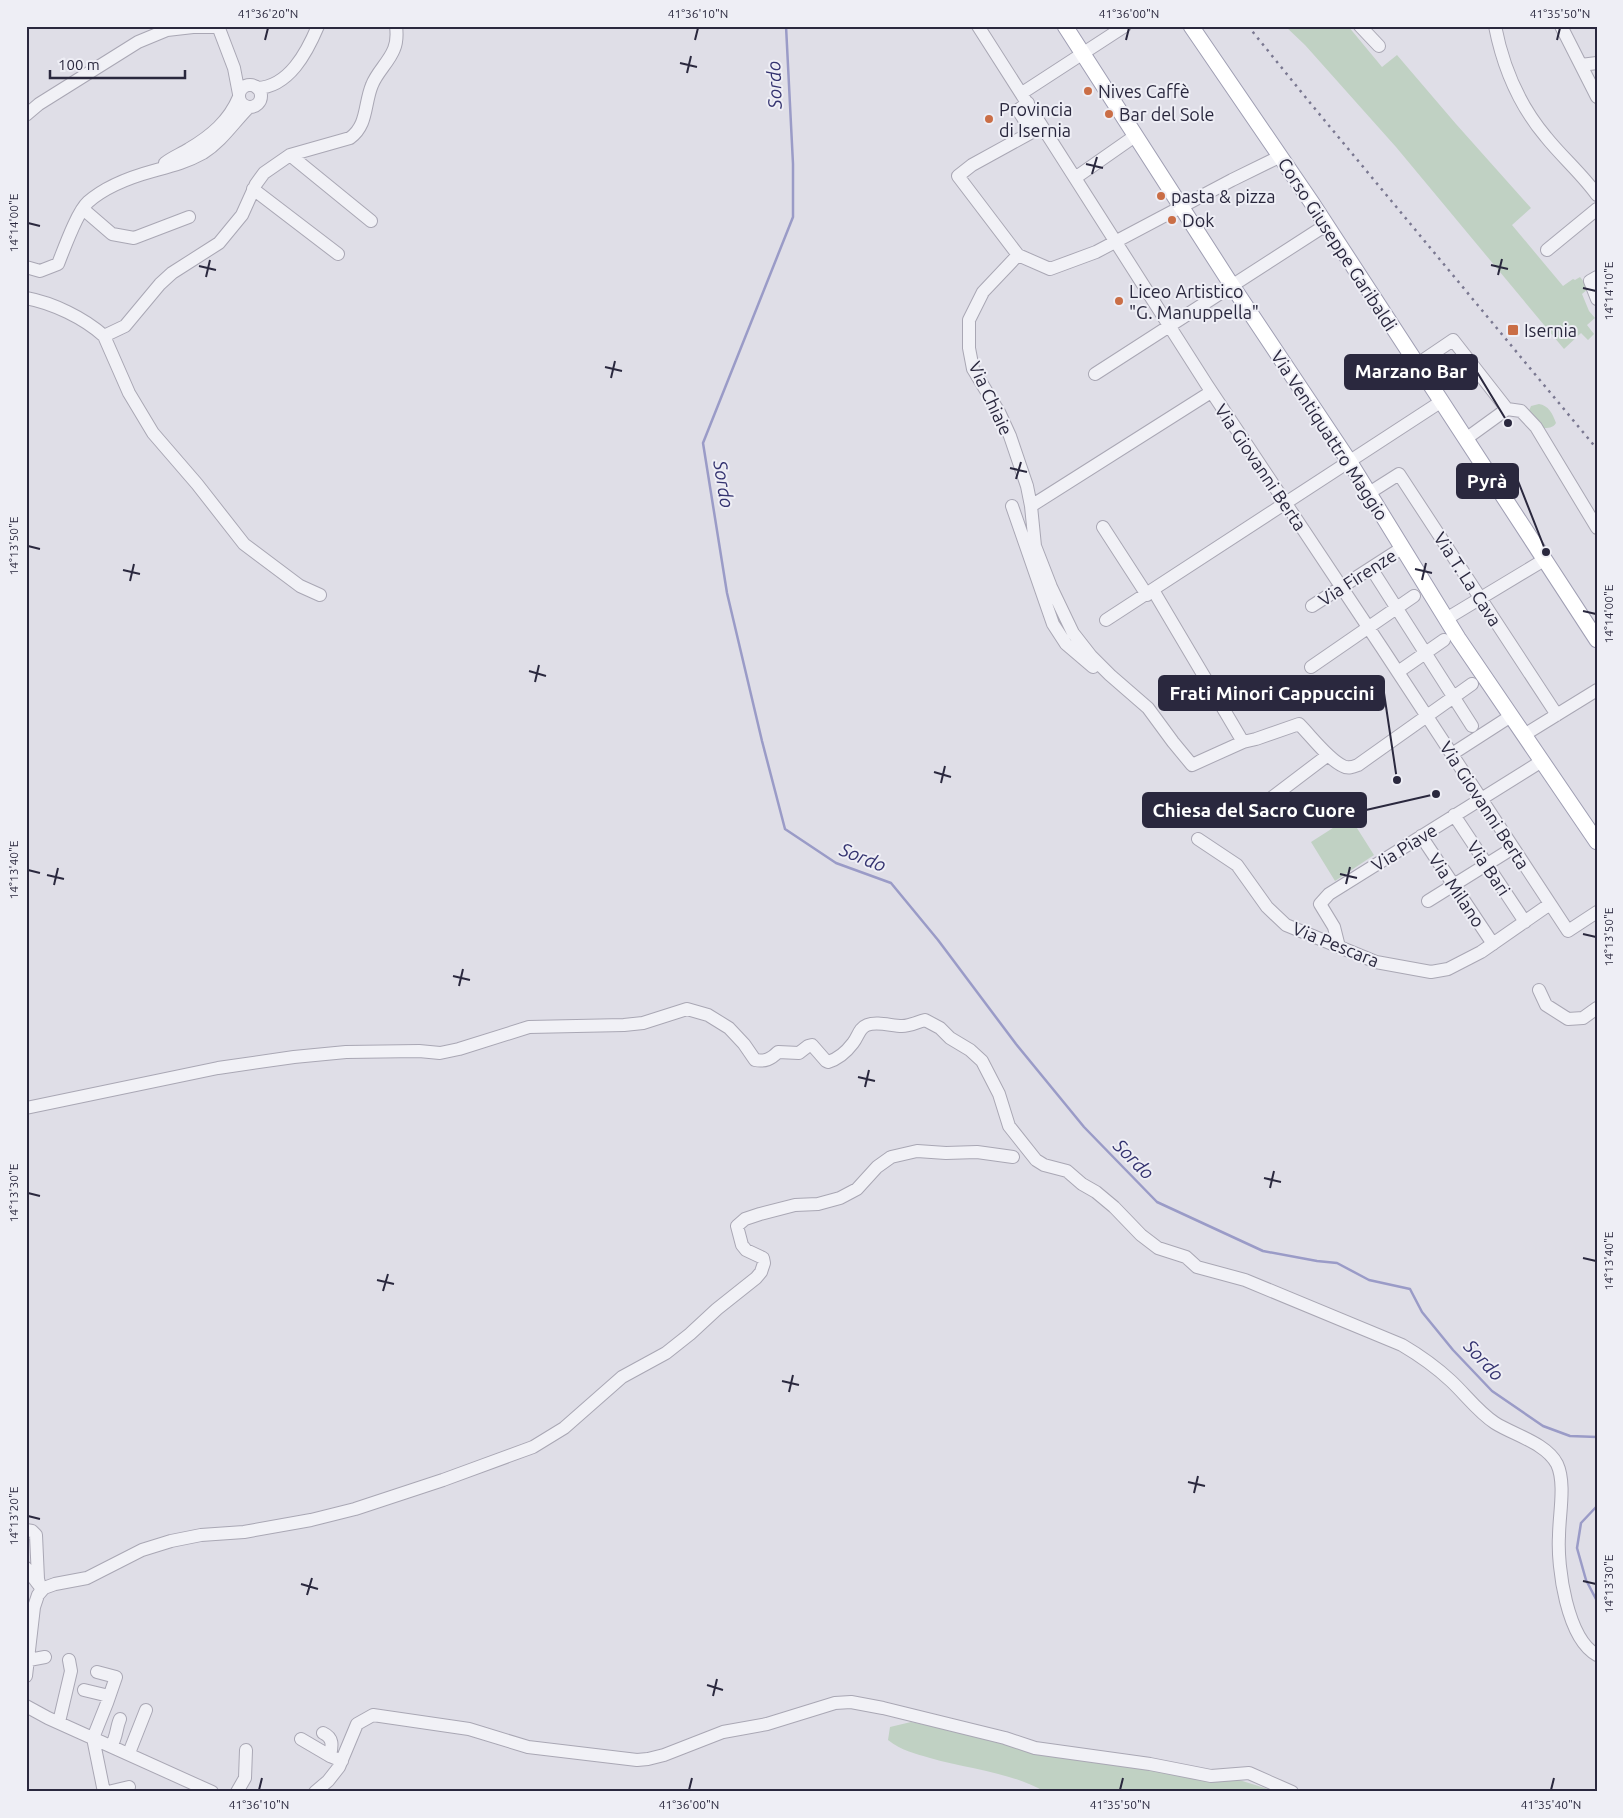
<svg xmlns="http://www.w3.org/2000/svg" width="1623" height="1818" viewBox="0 0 1623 1818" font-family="Ubuntu,sans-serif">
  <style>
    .green { fill: #c0d1c3 }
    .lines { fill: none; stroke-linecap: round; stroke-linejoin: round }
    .stream { stroke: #9a9bc7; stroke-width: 2.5 }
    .minor-casing { stroke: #a9a7b4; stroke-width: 14 }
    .major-casing { stroke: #9f9eb3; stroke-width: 17 }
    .minor { stroke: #f1f1f6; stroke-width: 12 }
    .major { stroke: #fff; stroke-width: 15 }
    .rail { stroke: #7a7891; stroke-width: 2.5; stroke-dasharray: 2.5 5; stroke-linecap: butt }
    .ticks { fill: none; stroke: #2a283e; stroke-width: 2 }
    .poi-dot { fill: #ca6e46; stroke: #eeeef5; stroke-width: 2 }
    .labels { text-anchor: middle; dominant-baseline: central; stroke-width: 4; stroke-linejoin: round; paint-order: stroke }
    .poi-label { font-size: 18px; fill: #2a283e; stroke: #eeeef5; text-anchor: start }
    .street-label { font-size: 18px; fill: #2a283e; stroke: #eeeef5 }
    .water-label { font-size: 19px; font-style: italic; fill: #343370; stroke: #eeeef5 }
    .leader { fill: none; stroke: #2a283e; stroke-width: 2 }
    .callout-dot { fill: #2a283e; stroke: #eeeef5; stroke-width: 2 }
    .callout { fill: #2a283e; stroke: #2a283e; stroke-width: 2 }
    .callout-label { font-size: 19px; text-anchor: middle; font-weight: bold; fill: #fff }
    .neatline { fill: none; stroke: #2a283e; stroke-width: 2 }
    .ticks-label { font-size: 12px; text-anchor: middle; fill: #2a283e }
  </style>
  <rect width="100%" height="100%" fill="#dfdee7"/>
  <path class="green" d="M1285 26H1348L1382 67 1397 55 1456 124 1531 208 1512 225 1563 286 1573 279 1575 280 1580 277 1589 288 1582 294 1589 311 1595 318 1587 325 1594 334 1588 340 1581 333 1564 349 1396 147 1305 45Z
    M1539 404C1548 405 1553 414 1556 423 1553 428 1548 428 1543 428L1528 413 1531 406Z
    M1350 817 1374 855 1335 881 1311 842Z
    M911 1722 1003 1741 1236 1779 1278 1792H1045C1011 1772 968 1769 930 1758 914 1753 902 1751 888 1740L890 1727Z"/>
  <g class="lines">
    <path class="stream" d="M786 26 793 164V217L703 443 727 593 762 741 785 829 836 863 891 883 938 940 1016 1044 1084 1127 1157 1202 1263 1251 1317 1261 1337 1263 1369 1280 1410 1289 1422 1312 1453 1350 1492 1391 1543 1426 1570 1436 1597 1437V1440
      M1597 1506 1581 1523 1577 1548 1586 1580 1597 1601"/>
    <defs>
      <path id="minor" d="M218 26 234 68 239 94
        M978 26 1207 385 1382 648 1568 931 1597 912
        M1360 26 1379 46
        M1495 26C1503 67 1519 105 1546 137 1562 157 1582 174 1597 195
        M1561 26 1597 97
        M1581 65 1597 63
        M239 96a11 11 0 1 1 22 0a11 11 0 1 1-22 0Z
        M257 88C289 87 307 52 318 26
        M1022 93 1125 26
        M1028 103 1018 110 1032 132 972 165 958 176 1018 255 1050 269 1096 252 1232 180 1281 156
        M26 115 39 104 138 42 167 30 193 27H219
        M290 155 371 221
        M165 163C173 157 181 154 189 149 211 136 229 121 239 97
        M1075 178 1135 136
        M253 189 338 254
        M83 209 112 234 134 238 189 217
        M1547 250 1597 209
        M1018 255 983 292 969 320V348L973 369 999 412 1010 436 1027 486 1031 506 1035 546 1051 587 1073 633 1091 656 1110 675 1148 708 1173 742 1192 765 1243 742 1256 739 1299 724C1311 736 1328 759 1343 766 1348 769 1353 767 1358 765L1472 684
        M26 267 40 271 58 264C64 249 77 212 88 202 105 187 131 177 153 171 171 166 187 162 203 153 222 141 234 122 249 107
        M1597 277 1590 281 1597 299
        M26 298C53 303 84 318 104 336L125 326 160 284 172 273 219 243 242 215 256 184 264 173 290 155 350 138C368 125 364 104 372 85 377 72 389 62 394 49 397 42 397 34 396 26
        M104 336 129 393 153 433 197 484 244 544 300 586 320 595
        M1416 362 1422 361 1453 340 1507 409 1467 438
        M1095 374 1326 225
        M1507 409 1521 411 1536 427 1597 528
        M1369 493 1399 474 1557 715
        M1012 506 1053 624 1066 644 1093 667
        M1031 506 1211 392
        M1103 527 1147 595
        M1371 568 1472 726
        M1153 590 1243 742
        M1312 606 1402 548
        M1446 619 1544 560
        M1106 620 1442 401
        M1311 667 1414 596
        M1398 672 1444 640
        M1524 735 1597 690
        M1452 754 1511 716
        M1262 805 1328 755
        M1454 815 1525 922
        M1421 836 1493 944
        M1198 839 1237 865 1267 907 1286 925 1376 962 1431 972 1448 969 1481 952 1550 904
        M1428 901 1513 848
        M1339 947 1334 927 1320 904 1329 894 1542 761
        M1539 990 1546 1005 1568 1019 1583 1018 1597 1008
        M26 1108 218 1068 294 1057 346 1052 419 1051 440 1053 459 1049 529 1027 624 1025 643 1023 687 1009 708 1015 729 1028 744 1044 755 1060C765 1062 771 1059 778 1052L799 1053 808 1046 812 1045 826 1061 828 1062C838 1059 847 1051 853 1043 858 1037 859 1028 867 1025 877 1021 892 1026 902 1026 910 1026 917 1022 925 1020L940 1028 950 1038 970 1050 982 1061 999 1094 1009 1126 1036 1160 1044 1165 1067 1171 1082 1184 1096 1192 1114 1207 1141 1235 1158 1248 1186 1257 1197 1267 1245 1280 1402 1345C1419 1355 1436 1367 1451 1381 1466 1395 1478 1412 1495 1423 1514 1435 1546 1443 1557 1464 1566 1483 1559 1515 1559 1536 1557 1567 1567 1639 1597 1655
        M26 1530 32 1531 36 1535 38 1579 41 1591
        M26 1568 39 1585
        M29 1660 45 1657
        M97 1672 116 1677 107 1703 93 1738 104 1792
        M26 1676 34 1607 38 1595 44 1588 55 1584 87 1578 142 1550 171 1541 201 1535 244 1532 311 1520 355 1509 443 1480 533 1447 564 1428 622 1377 666 1353 690 1334 717 1309 756 1278 761 1272 764 1263 763 1258 746 1250 742 1245 737 1226 745 1219 760 1214 795 1205 818 1204 840 1198 857 1189 877 1167 891 1157 917 1151 946 1153 977 1152 1013 1157
        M84 1690 109 1696
        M26 1706 48 1718 212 1792
        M59 1722 71 1671 69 1660
        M323 1733C334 1738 332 1746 330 1756L342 1761
        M301 1739 330 1756
        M111 1746C117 1737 116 1728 120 1719
        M129 1753 146 1710
        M108 1792 129 1787
        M237 1792 245 1778 246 1750
        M315 1792 328 1781 339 1767 357 1724 373 1715 469 1729 528 1747 637 1760 648 1759 664 1755 723 1732 767 1724 835 1703 851 1702 883 1708 1005 1738 1035 1748 1150 1764 1211 1776 1249 1773 1292 1792"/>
      <path id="major" d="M1065 26 1227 278 1349 461 1458 638 1597 842
        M1191 26 1312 203 1597 640"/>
    </defs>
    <use href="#minor" class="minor-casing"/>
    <use href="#major" class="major-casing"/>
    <use href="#minor" class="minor"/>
    <use href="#major" class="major"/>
    <path class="rail" d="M1248 26 1311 104 1597 449"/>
  </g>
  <path class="ticks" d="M265 40 268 28M695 40 698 28M1126 40 1129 28M1557 40 1560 28M680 63 697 67M687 73 691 56M1086 164 1103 168M1092 174 1097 157M28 223 40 226M1491 265 1508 269M199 266 216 270M1498 275 1502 259M206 277 210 260M1583 288 1596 291M605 367 622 371M611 378 615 361M1010 468 1027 472M1016 479 1021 462M28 546 40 549M1415 569 1432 573M123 570 140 574M1422 580 1426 563M130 581 134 564M1583 611 1596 614M529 671 546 676M535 682 539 665M934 772 951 777M941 783 945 766M28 870 40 873M1340 874 1357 878M47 875 64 879M1346 884 1350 867M54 885 58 868M1583 934 1596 937M453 976 470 980M459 986 463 969M858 1077 875 1081M865 1087 869 1070M1264 1178 1281 1182M1270 1188 1274 1171M28 1193 40 1196M1583 1258 1596 1261M377 1280 394 1284M383 1291 388 1274M782 1381 799 1385M789 1392 793 1375M1188 1482 1205 1486M1194 1493 1198 1476M28 1516 40 1519M1583 1581 1596 1584M301 1584 318 1589M307 1595 312 1578M707 1685 723 1690M713 1696 717 1679M259 1790 262 1778M689 1790 692 1778M1120 1790 1123 1778M1551 1790 1554 1778"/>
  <g class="poi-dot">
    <circle cx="1088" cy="91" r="5"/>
    <circle cx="1109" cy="114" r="5"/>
    <circle cx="989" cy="119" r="5"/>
    <circle cx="1161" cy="196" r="5"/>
    <circle cx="1172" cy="220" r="5"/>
    <circle cx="1119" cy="301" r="5"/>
    <rect x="1507" y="324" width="12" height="12" rx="2.5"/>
  </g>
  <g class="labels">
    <g class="poi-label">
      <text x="1098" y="91">Nives Caffè</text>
      <text x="999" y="109">Provincia<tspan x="999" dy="21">di Isernia</tspan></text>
      <text x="1119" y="114">Bar del Sole</text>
      <text x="1171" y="196">pasta &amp; pizza</text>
      <text x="1182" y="220">Dok</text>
      <text x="1129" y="291">Liceo Artistico<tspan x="1129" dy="21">"G. Manuppella"</tspan></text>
      <text x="1524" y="330">Isernia</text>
    </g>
    <g class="street-label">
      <text transform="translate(1338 244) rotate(57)">Corso Giuseppe Garibaldi</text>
      <text transform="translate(991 398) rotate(65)">Via Chiaie</text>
      <text transform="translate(1330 435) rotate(57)">Via Ventiquattro Maggio</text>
      <text transform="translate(1261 467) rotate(56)">Via Giovanni Berta</text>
      <text transform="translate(1357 577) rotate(-33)">Via Firenze</text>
      <text transform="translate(1468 579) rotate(57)">Via T. La Cava</text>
      <text transform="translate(1485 805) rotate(57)">Via Giovanni Berta</text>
      <text transform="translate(1404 847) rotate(-32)">Via Piave</text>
      <text transform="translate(1489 868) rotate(56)">Via Bari</text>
      <text transform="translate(1457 890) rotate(56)">Via Milano</text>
      <text transform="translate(1336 944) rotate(22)">Via Pescara</text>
    </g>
    <g class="water-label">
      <text transform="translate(774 85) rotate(-92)">Sordo</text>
      <text transform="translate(724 484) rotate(81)">Sordo</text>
      <text transform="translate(863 857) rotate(22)">Sordo</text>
      <text transform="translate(1134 1159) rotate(45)">Sordo</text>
      <text transform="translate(1484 1360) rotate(47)">Sordo</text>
    </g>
  </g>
  <path class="leader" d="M1508 423L1477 372M1546 552L1518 481M1397 780L1384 693M1436 794L1366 810"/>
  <g class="callout-dot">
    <circle cx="1508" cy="423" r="5"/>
    <circle cx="1546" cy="552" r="5"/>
    <circle cx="1397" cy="780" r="5"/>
    <circle cx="1436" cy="794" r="5"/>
  </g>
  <g class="callout">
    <rect x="1345" y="355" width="132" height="34" rx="5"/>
    <rect x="1457" y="464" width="61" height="34" rx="5"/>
    <rect x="1159" y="676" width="225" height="34" rx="5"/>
    <rect x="1143" y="793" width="223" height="34" rx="5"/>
  </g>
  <g class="callout-label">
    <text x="1411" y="378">Marzano Bar</text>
    <text x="1487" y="488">Pyrà</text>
    <text x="1272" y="700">Frati Minori Cappuccini</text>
    <text x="1254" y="817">Chiesa del Sacro Cuore</text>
  </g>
  <rect width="1623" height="1818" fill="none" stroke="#eeeef5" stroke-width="55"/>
  <path d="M50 70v8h135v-8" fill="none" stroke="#2a283e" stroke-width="2.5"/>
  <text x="58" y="70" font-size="15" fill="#2a283e" stroke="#eeeef5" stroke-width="4" paint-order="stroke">100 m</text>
  <rect x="28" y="28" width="1568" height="1762" class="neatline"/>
  <g class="ticks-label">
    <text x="268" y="18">41°36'20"N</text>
    <text x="698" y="18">41°36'10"N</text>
    <text x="1129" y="18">41°36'00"N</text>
    <text x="1560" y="18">41°35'50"N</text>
    <text transform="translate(14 223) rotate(-90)" y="4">14°14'00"E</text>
    <text transform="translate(1609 291) rotate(-90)" y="4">14°14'10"E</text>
    <text transform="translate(14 546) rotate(-90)" y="4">14°13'50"E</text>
    <text transform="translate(1609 614) rotate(-90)" y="4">14°14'00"E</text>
    <text transform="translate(14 870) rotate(-90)" y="4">14°13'40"E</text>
    <text transform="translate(1609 937) rotate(-90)" y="4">14°13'50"E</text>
    <text transform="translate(14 1193) rotate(-90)" y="4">14°13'30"E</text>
    <text transform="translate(1609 1261) rotate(-90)" y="4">14°13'40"E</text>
    <text transform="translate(14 1516) rotate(-90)" y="4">14°13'20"E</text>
    <text transform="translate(1609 1584) rotate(-90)" y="4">14°13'30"E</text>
    <text x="259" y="1809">41°36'10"N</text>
    <text x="689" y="1809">41°36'00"N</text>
    <text x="1120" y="1809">41°35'50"N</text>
    <text x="1551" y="1809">41°35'40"N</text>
  </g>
</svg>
